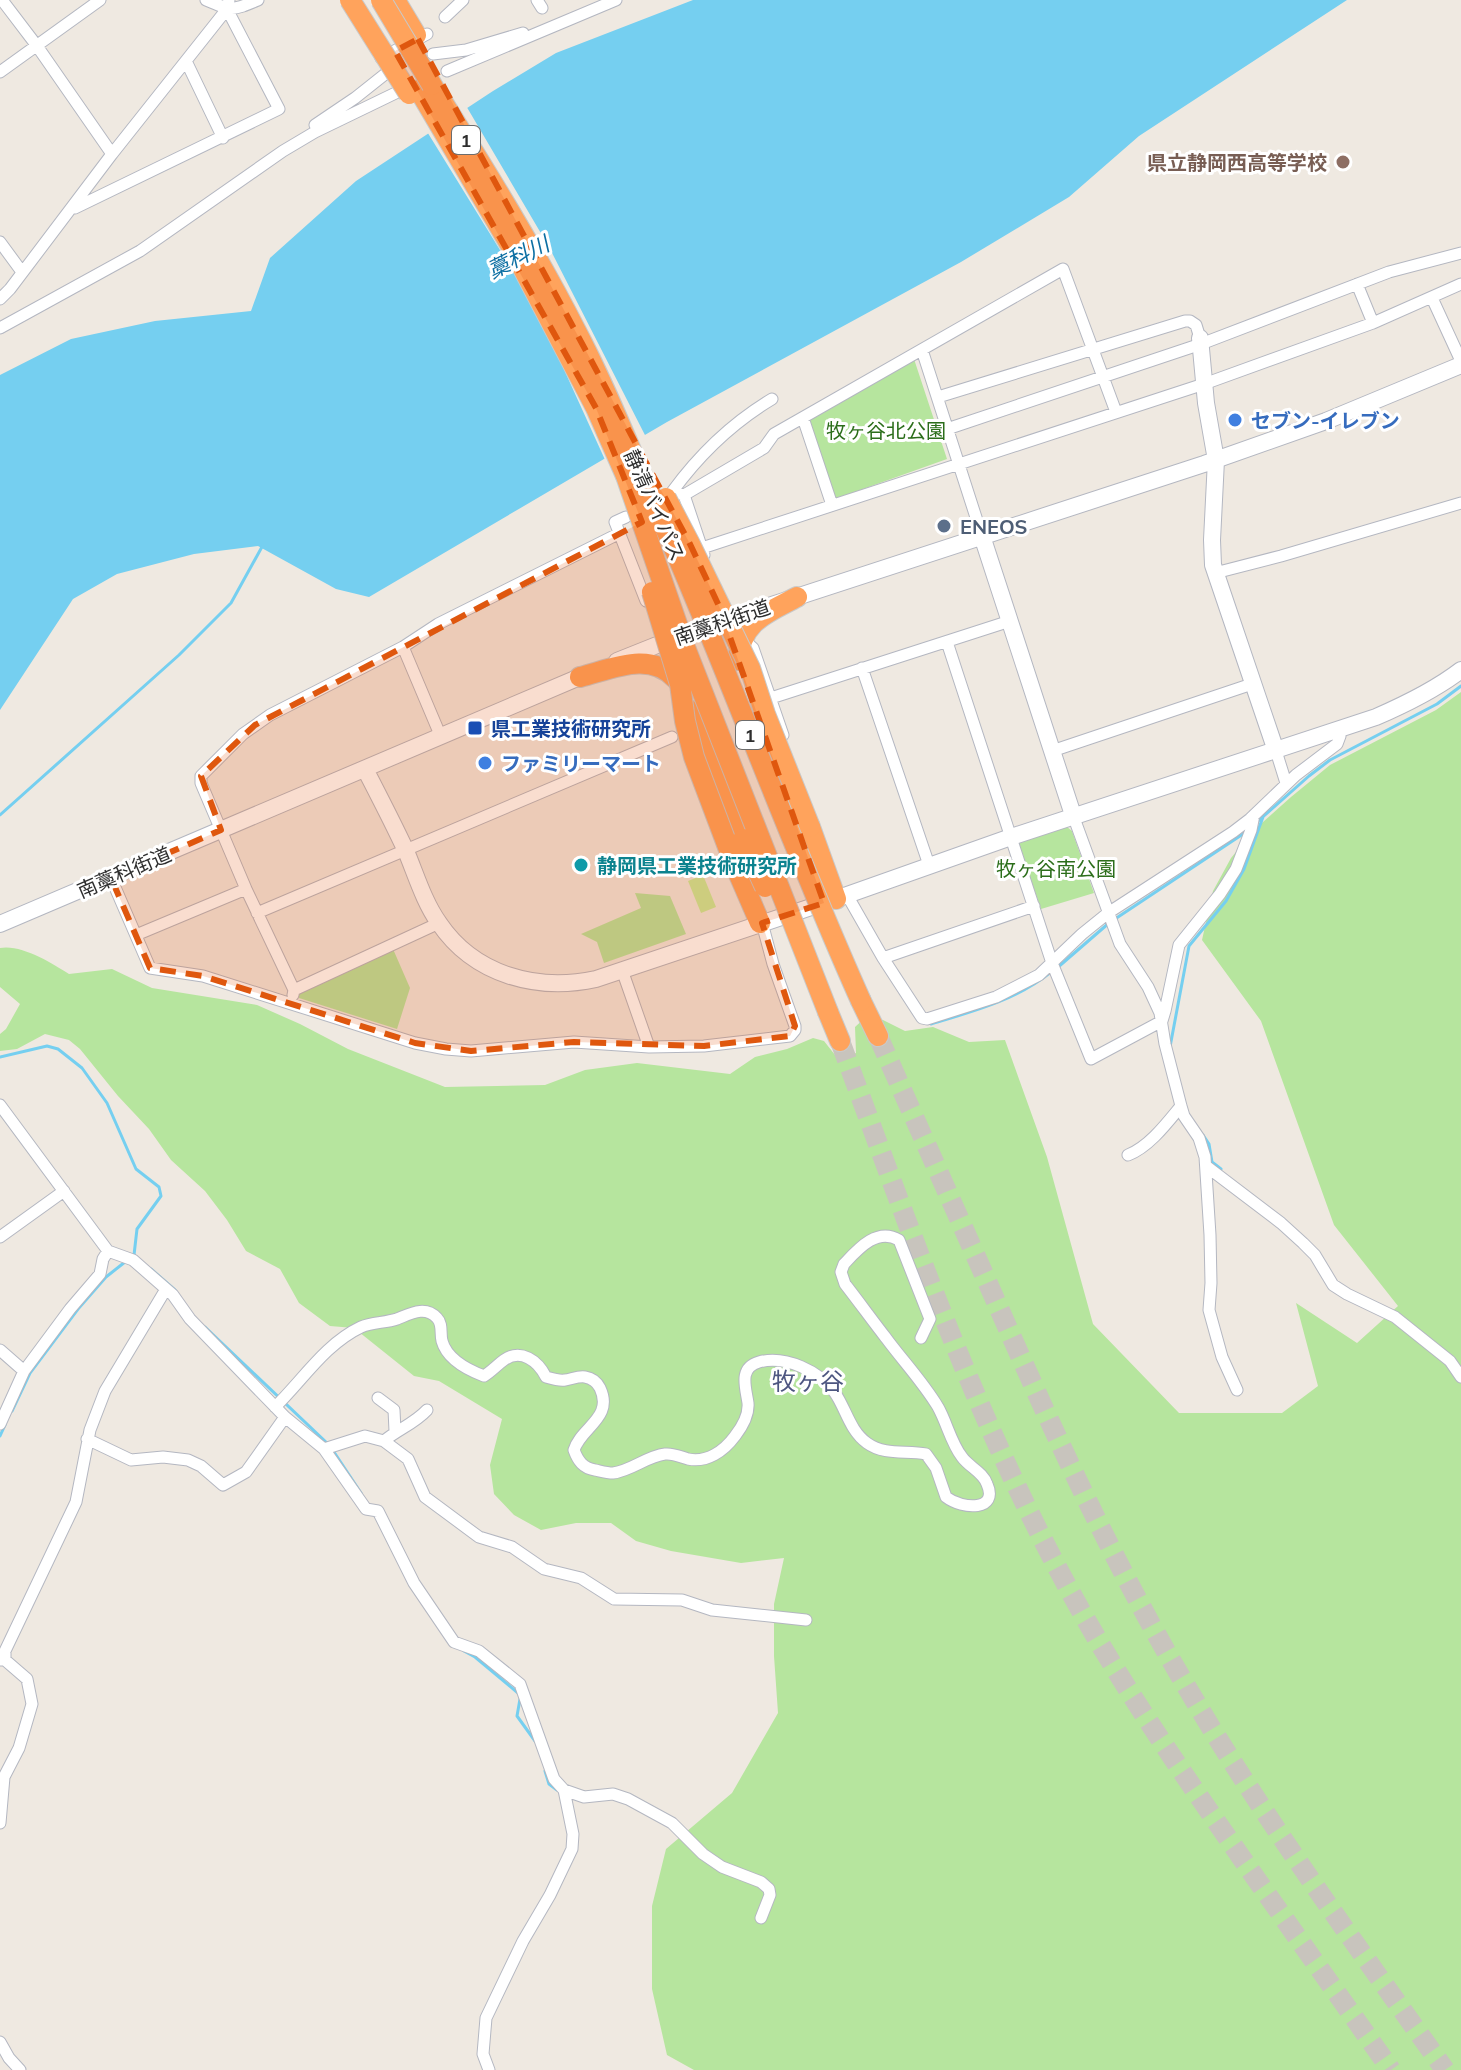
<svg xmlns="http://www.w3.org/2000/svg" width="1461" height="2070" viewBox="0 0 1461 2070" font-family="Mulish,'Noto Sans JP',sans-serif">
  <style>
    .green { fill: #b6e59e }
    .pitch { fill: #c9ec9a }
    .water { fill: #75cff0 }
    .pier { fill: #efe9e1 }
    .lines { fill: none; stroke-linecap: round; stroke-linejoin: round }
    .stream { stroke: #75cff0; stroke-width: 3 }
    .highway-tunnel { stroke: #c8c4bd; stroke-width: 20; stroke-dasharray: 20 10; stroke-linecap: butt }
    .street-casing { stroke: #b4b7c1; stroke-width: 13 }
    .secondary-casing { stroke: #b4b7c1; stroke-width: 18 }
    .highway-casing { stroke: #c9c9c9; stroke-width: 22 }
    .street { stroke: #fff; stroke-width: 11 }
    .secondary { stroke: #fff; stroke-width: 16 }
    .highway { stroke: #ffa35c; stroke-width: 20 }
    .highway-bridge-casing { stroke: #c9c9c9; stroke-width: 22; stroke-linecap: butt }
    .highway-bridge { stroke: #ffa35c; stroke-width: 20 }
    .marked { fill: #df570e; fill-opacity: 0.2; stroke: #df570e; stroke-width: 6; stroke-dasharray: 16 10; stroke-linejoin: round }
    .education-dot { fill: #8d6e63; stroke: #fff; stroke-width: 3 }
    .shop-dot { fill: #3f7fe0; stroke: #fff; stroke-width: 3 }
    .service-dot { fill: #5c6f8a; stroke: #fff; stroke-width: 3 }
    .transit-dot { fill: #1a4fb4; stroke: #fff; stroke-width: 3 }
    .culture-dot { fill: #0f9aa8; stroke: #fff; stroke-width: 3 }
    .labels { text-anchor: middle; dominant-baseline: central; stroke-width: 6; stroke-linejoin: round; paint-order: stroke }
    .shield { fill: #fff; stroke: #6d6d6d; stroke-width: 2 }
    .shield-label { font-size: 18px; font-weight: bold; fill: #2e2e2e }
    .education-label { font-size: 20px; font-weight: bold; fill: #785e54; stroke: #fff; text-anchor: end }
    .shop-label { font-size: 20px; font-weight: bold; fill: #366cbe; stroke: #fff; text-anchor: start }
    .park-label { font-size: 20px; fill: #2c6e1b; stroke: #fff }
    .street-label { font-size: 20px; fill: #2e2e2e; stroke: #fff }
    .service-label { font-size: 20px; font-weight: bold; fill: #4e5e75; stroke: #fff; text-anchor: start }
    .transit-label { font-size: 20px; font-weight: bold; fill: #164399; stroke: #fff; text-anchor: start }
    .culture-label { font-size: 20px; font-weight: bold; fill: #0d838f; stroke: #fff; text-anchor: start }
    .water-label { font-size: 22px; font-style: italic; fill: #0d6fa3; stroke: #fff }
    .quarter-label { font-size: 24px; fill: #4d5680; stroke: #fff }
  </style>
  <rect width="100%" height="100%" fill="#efe9e1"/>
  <path class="green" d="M914 359 947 459 835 499 809 419Z
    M1461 692V2070H694L667 2055 652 1989V1906L666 1849 732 1793 778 1713 774 1656V1604L784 1558 741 1563 671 1551 636 1541 611 1523H576L541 1530 514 1515 494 1494 490 1465 502 1419 439 1381 414 1376 354 1328 330 1326 299 1303 280 1269 246 1251 227 1220 205 1191 171 1160 149 1129 118 1096 80 1049 69 1040 45 1034 17 1049 0 1051V1034L6 1029 20 1004 0 987V948C21 944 52 963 69 974L112 969 152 988 257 1005 300 1024 348 1049 445 1087 545 1085 585 1070 637 1063 730 1074 755 1057 787 1049 813 1038 824 1041 839 1060 856 1053 855 1027 867 1016 883 1020 905 1031 933 1027 969 1042 1005 1040 1047 1157 1093 1324 1179 1413H1282L1318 1386 1296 1303 1357 1343 1398 1306 1334 1225 1261 1021 1202 940 1213 891 1231 858 1254 830 1291 797 1330 765 1436 710Z
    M1067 827 1072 831 1094 893 1041 909 1018 843Z
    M635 893 670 896 686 934 604 963 597 942 581 934 641 908Z
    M393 949 410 988 397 1029 299 998V992Z"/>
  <path class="pitch" d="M703 875 716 907 701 913 688 881Z"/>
  <path class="water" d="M693 0H1347L1139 136 1069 197 961 262 667 422 369 597 336 589 258 546 194 554 117 574 73 599 0 710V375L71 339 155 321 251 311 270 258 356 181 493 91 556 53Z"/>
  <path class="pier" d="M465 104 549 247 647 439 606 462 537 310 426 130Z"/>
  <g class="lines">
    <path class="stream" d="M0 815 179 655 231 603 263 545
      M1257 822 1309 776 1330 760 1437 704 1461 686
      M1115 919 1246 832
      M1057 968 1109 923
      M931 1024C974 1011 1016 1000 1051 972
      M1170 1047 1189 946 1226 901 1244 869 1263 817
      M0 1057 47 1046 58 1049 82 1068 107 1103 136 1169 159 1187 161 1196 137 1229 134 1255
      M1203 1135 1209 1144 1212 1162 1221 1169
      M151 1269 175 1290
      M205 1327 327 1443
      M12 1411 30 1373 78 1309 106 1277 125 1262
      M0 1436 5 1425
      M332 1449 361 1493
      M464 1651 475 1657 518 1693
      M520 1699 517 1716 535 1741
      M545 1771 549 1784 557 1790"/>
    <path class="highway-tunnel" d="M878 1036C918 1126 958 1216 998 1306 1054 1433 1112 1560 1182 1679 1261 1815 1354 1942 1445 2070
      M840 1041C908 1224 972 1410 1065 1582 1115 1675 1174 1761 1234 1847 1286 1922 1339 1996 1391 2070"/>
    <defs>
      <path id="street" d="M2 0 37 46 112 154
        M206 0C232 11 232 11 258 0
        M537 0 542 8
        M445 17 463 0
        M433 54 466 50 523 33
        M381 58 427 34
        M186 61 223 138
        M447 71 616 0
        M0 72 100 0
        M315 125 355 98 389 71
        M75 208 279 109 227 9
        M0 242 22 272
        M1357 284 1373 323
        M1432 298 1461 361
        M0 299 10 289 112 154 227 9 229 0
        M0 328 140 251 283 151 315 132 408 87
        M922 350 982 536
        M938 397 1185 321H1190L1196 325 1200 338
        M772 399C732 423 699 455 672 492L684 495 764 448 774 434 1063 269 1116 412
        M803 418 832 505
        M947 429 1201 344 1389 272 1461 253
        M684 495 704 555
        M626 517 615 522 646 601
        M702 548 1204 384 1373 323 1461 284
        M1215 573 1281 556 1461 503
        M742 638 753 648 783 735
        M947 642 1052 963 1091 1059 1162 1021 1165 1011 1179 945 1220 894 1236 869 1251 830 1254 815
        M862 668 929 865
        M771 698 1010 621
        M441 737 403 647 438 624 618 534
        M1052 751 1252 684
        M1276 751 1286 783
        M1074 818 1120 944 1148 987 1160 1013 1165 1044 1181 1106 1184 1116 1199 1138 1205 1157 1210 1235 1211 1283 1209 1310 1222 1357 1237 1390
        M111 878 150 968 203 976 415 1043 446 1049 471 1051 574 1042 649 1047 704 1046 790 1036 795 1030V1026L773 964 762 923
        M847 895 883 958 922 1018 927 1019 996 997 1039 975 1082 934 1108 913 1233 832 1250 819 1296 775 1337 744 1340 736 1337 730
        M257 913 672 737
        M136 935 246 889
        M883 958 1034 906
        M622 970 649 1047
        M294 990 246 889 201 783V776L243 734 270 715 403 647
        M293 995 294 990 439 923
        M0 1105 108 1251 133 1260 173 1295 190 1319 285 1417 324 1449 366 1509 378 1511 414 1583 454 1642 479 1651 520 1684 554 1779 564 1790 573 1834 572 1849 550 1895 523 1941 486 2018 483 2054 489 2070
        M1128 1155C1149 1147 1167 1123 1181 1106
        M1206 1166 1281 1223 1303 1243 1315 1255 1333 1285 1347 1294 1395 1317 1450 1361 1461 1377
        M0 1237 64 1191
        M0 1350 24 1371
        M378 1398 394 1410 395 1431
        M275 1407C302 1381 325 1344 361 1327 372 1322 385 1323 397 1319 410 1314 425 1305 437 1318 443 1324 440 1333 442 1341 447 1359 468 1370 484 1376 492 1371 497 1365 504 1360 521 1348 538 1361 546 1377 553 1379 559 1381 565 1380 572 1379 578 1376 585 1377 591 1378 597 1382 600 1388 614 1418 581 1427 574 1450 578 1461 583 1468 595 1470 600 1471 607 1473 613 1473 631 1471 647 1456 665 1454 673 1453 681 1457 688 1459 707 1463 724 1451 735 1436 742 1427 749 1414 748 1403 746 1388 738 1368 759 1362 785 1355 820 1371 835 1393 846 1409 850 1431 867 1443 885 1456 906 1450 926 1454L936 1468 946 1497C963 1510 999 1511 987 1484 983 1472 969 1467 962 1457 951 1443 947 1423 938 1407 923 1382 903 1361 886 1338 872 1320 859 1302 845 1284L841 1272 844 1264C858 1249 877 1227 899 1240L930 1319 921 1338
        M0 1424 24 1371 70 1309 100 1274 103 1259 108 1251
        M87 1439 131 1460 163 1457 188 1460 201 1466 223 1485 246 1472 285 1417
        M384 1441C398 1429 414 1424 427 1410
        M324 1449 365 1436 384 1441 408 1459 425 1497 479 1537 512 1547 544 1569 581 1578 614 1599 682 1600 712 1610 806 1620
        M5 1660V1651L76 1502 90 1430 105 1391 166 1289
        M564 1790 584 1797 613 1794 628 1799 672 1823 703 1854 722 1867 761 1882 769 1889 770 1895 761 1918
        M0 1823 4 1777 19 1748 32 1704 27 1679 5 1660H0
        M0 2042 9 2058 20 2070"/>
      <path id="secondary" d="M1200 338 1206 403 1216 460 1212 540 1213 565 1276 751
        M982 536 1074 818
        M617 661 662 643 723 621 1204 464 1326 421 1461 365
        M365 769C379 796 393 823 406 851 416 875 424 902 439 923 474 975 537 992 596 979L847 895 1011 837 1376 717C1406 704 1435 690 1461 670
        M0 924 589 673"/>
      <path id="highway" d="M395 0 416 35
        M432 85C482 165 532 245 575 329 599 374 619 422 639 469
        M419 90 515 253 596 408 626 476
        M738 660C741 621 767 613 797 597
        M580 677C612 669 650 650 676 679
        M689 710 743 839
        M810 827 836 899
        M734 863 760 923
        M861 1001 878 1036
        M828 1012 840 1041"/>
    </defs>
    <use href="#street" class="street-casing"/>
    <use href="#secondary" class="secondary-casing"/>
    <use href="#highway" class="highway-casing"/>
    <use href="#street" class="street"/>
    <use href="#secondary" class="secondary"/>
    <use href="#highway" class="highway"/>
    <defs>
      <path id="highway-bridge" d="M350 0 409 94
        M381 0 432 85
        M639 469C719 644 782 825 861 1001
        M626 476 686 650 828 1012
        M666 498 690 544 750 668 765 714 810 827
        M652 592 680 684 685 721 694 757 734 863
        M743 839 765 887"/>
    </defs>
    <use href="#highway-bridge" class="highway-bridge-casing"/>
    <use href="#highway-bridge" class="highway-bridge"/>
  </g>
  <path class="marked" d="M418 39 690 544 719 606 824 903 762 923 795 1026 790 1036 704 1046 574 1042 471 1051 415 1043 203 976 150 968 111 878 221 830 201 776 255 725 642 522 596 408 395 51Z"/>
  <circle class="education-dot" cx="1343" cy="162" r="8"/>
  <g class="shop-dot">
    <circle cx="1235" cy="420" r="8"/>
    <circle cx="485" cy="763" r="8"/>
  </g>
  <circle class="service-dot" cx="944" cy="526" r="8"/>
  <rect class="transit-dot" x="467" y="720" width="16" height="16" rx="4"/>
  <circle class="culture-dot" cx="581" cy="865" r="8"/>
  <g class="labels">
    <g class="shield">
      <rect x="452" y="126" width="28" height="28" rx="6"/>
      <rect x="736" y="721" width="28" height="28" rx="6"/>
    </g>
    <g class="shield-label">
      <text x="466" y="140">1</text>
      <text x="750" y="735">1</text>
    </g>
    <g class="education-label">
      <text x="1327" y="162">県立静岡西高等学校</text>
    </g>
    <g class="shop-label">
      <text x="1251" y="420">セブン-イレブン</text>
      <text x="501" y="763">ファミリーマート</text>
    </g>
    <g class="park-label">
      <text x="886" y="430">牧ヶ谷北公園</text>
      <text x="1056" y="868">牧ヶ谷南公園</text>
    </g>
    <g class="street-label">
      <text transform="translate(655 505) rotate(66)">静清バイパス</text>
      <text transform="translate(722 622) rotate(-19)">南藁科街道</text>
      <text transform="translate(124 872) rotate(-23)">南藁科街道</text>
    </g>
    <g class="service-label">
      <text x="960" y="526">ENEOS</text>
    </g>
    <g class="transit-label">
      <text x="491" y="728">県工業技術研究所</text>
    </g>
    <g class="culture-label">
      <text x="597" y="865">静岡県工業技術研究所</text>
    </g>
    <g class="water-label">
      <text transform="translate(518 257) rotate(-27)">藁科川</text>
    </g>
    <g class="quarter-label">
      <text x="808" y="1381">牧ヶ谷</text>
    </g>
  </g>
</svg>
